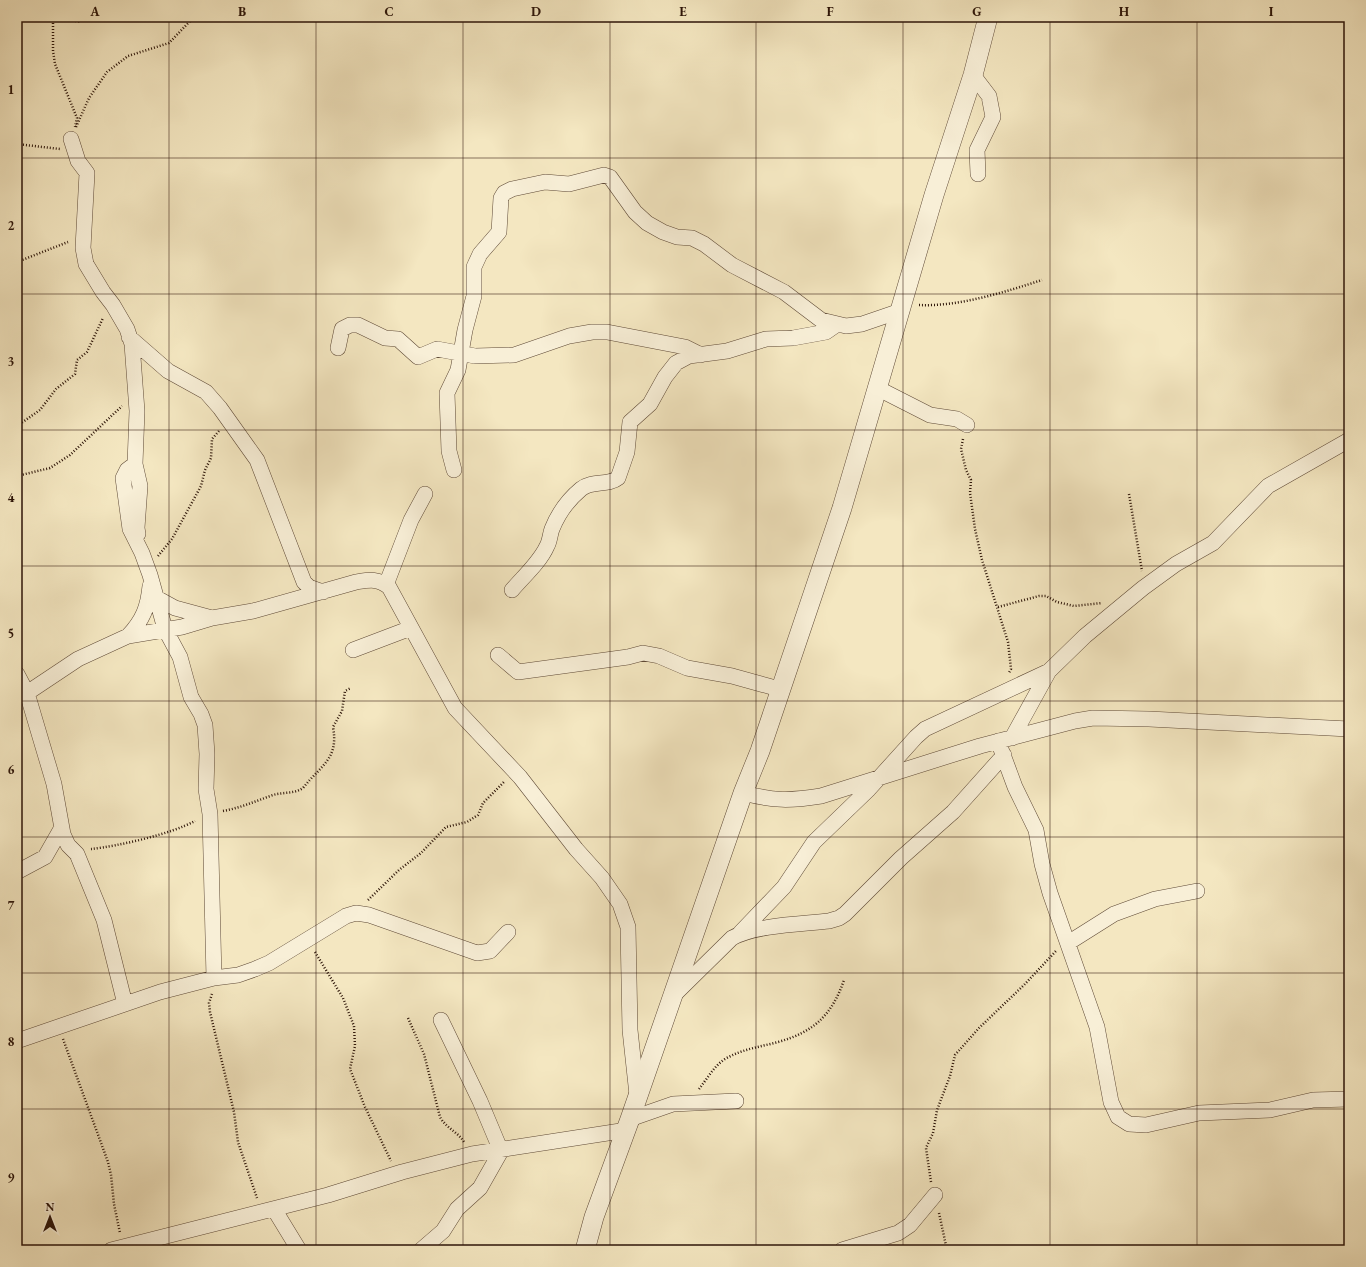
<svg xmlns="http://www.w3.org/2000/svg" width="1366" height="1267" viewBox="0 0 1366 1267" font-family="'EB Garamond',serif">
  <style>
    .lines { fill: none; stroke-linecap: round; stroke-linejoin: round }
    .minor-casing { stroke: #5e4936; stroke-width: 16 }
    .tertiary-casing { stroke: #5e4936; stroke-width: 20 }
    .path { stroke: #2c1408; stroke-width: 2.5; stroke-dasharray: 1 2; stroke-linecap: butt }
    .minor { stroke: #f8efd7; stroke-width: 15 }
    .tertiary { stroke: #f8efd7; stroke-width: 19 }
    .grid { fill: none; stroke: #2c1408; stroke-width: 1; stroke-opacity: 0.55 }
    .neatline { fill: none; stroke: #2c1408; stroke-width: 1.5 }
    .grid-label { font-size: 13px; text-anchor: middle; font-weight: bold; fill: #2c1408 }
  </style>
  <rect width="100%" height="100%" fill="#f4e7c1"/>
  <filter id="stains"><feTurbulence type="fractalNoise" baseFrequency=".005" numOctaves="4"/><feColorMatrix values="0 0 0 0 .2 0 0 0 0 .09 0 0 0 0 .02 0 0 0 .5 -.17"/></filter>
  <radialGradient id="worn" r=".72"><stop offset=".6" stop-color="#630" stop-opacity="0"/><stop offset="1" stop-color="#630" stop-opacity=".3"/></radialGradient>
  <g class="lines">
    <defs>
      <path id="minor" d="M973 75 989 96 993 117 977 150 978 174
        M71 139 78 161 87 173 83 248 86 264 103 292 113 305 127 329 132 344 137 411 135 464 140 486 137 528 138 534
        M129 337 168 371 206 392 220 408 257 460 304 582 309 587 323 592
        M338 348 342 329 350 325H358L385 338 398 339 418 357 437 349 475 356 514 355 569 336 592 332H607L685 347 701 355
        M877 388 930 415 957 419 967 425
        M135 464 127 470 123 478 130 529 142 553 150 575 165 629 180 657 191 697 201 714 205 725 207 754 206 789 210 814 214 978
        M454 470 449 451 447 393 458 370 465 330 474 296V267L480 254 499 232 501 198 504 193 512 189 545 182 569 184 604 175 610 177 635 212 647 223 663 232 677 237 692 238 704 244 732 265 784 292 821 320 846 326 862 324 900 311
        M386 585 411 520 425 494
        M512 590C524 576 540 562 547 546 550 541 550 534 552 529 558 514 569 499 581 489 592 480 608 486 618 478L627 452 630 422 650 404 665 377 676 363 689 356 727 351 766 339 793 338 826 332 836 325
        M155 597 175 608 212 618
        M128 636C143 620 148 607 150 586
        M353 650 411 628
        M498 655 518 672 628 657 643 653 659 656 687 668 732 676 779 689
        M17 674 27 693 54 784 63 834 68 845 77 854 104 920 125 1004
        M27 693 78 659 128 636 182 627 212 618 253 611 356 582C369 580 378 578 389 587L455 708 520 777 576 849 602 878 620 904 628 927 630 1030 637 1095
        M1012 738 1049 671 1085 636 1143 588 1176 564 1213 543 1268 486 1349 440
        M998 741 1015 787 1036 830 1042 864 1050 893 1097 1027 1111 1102 1118 1117 1129 1124 1146 1125 1199 1113 1270 1110 1313 1100 1349 1099
        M743 793C775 801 789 801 821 796L980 746 1075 721 1093 718 1149 719 1349 729
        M17 872 45 857 61 829
        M740 933 784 887 814 842 869 789 916 737 925 729 1049 671
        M1068 943 1114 914 1155 899 1197 891
        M674 995 732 938C755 925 802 924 829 921L839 918 845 914 901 858 953 812 1004 755
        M17 1041 160 992 214 978 238 975 255 969 269 963 346 916 356 913 369 915 477 953 490 951 508 932
        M630 1119 673 1104 736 1101
        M274 1209 299 1250
        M111 1250 328 1195 402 1172 472 1154 627 1130
        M421 1250 443 1231 457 1209 480 1188 501 1151 480 1101 441 1020
        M842 1250 898 1233 910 1225 935 1195"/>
      <path id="tertiary" d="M585 1250 594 1217 630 1119 743 793 760 751 842 508 934 195 973 75 988 17"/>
    </defs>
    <use href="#minor" class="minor-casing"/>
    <use href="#tertiary" class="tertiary-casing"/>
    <path class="path" d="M53 17V51L55 64 77 118 75 127
      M71 17 77 22 95 17
      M76 127 89 98 107 72 128 56 169 43 194 17
      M17 144 60 149
      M17 262 68 242
      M919 305C958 307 1005 292 1042 280
      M17 426 40 410 56 389 75 374 77 360 87 352 103 318
      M963 439 961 449 966 470 971 480 970 493 975 529 982 560 1008 642 1011 669 1009 673
      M17 476 50 468 70 455 122 406
      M1129 494 1142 571
      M158 556 172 539 201 486 205 470 211 458 212 439 219 431
      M998 607 1039 596H1046L1057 602 1074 606 1102 603
      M223 811C240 808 256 801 273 795 283 792 294 794 303 788 321 765 339 759 333 727L342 711 345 691 351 688
      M91 849C119 846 171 834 195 821
      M368 900 399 870 421 853 446 827 467 822 478 815 483 803 504 782
      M315 952 343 998 354 1026 355 1046 350 1069 365 1107 391 1161
      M212 994 209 1003 210 1012 234 1112 238 1142 257 1198
      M408 1018 424 1054 440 1117C446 1128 458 1132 464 1142
      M63 1039 108 1162 111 1175 114 1204 120 1233
      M699 1089C707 1079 714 1066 725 1059 742 1049 760 1047 778 1042 814 1032 832 1015 844 980
      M931 1182 926 1148 933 1133 937 1110 950 1076 955 1055 979 1028 1024 985 1056 951
      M939 1213 947 1250"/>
    <use href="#minor" class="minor"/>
    <use href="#tertiary" class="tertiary"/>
  </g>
  <path class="grid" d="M169 17V1250M316 17V1250M463 17V1250M610 17V1250M756 17V1250M903 17V1250M1050 17V1250M1197 17V1250M17 158H1349M17 294H1349M17 430H1349M17 566H1349M17 701H1349M17 837H1349M17 973H1349M17 1109H1349"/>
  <rect width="1366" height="1267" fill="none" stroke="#f4e7c1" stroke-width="44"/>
  <g transform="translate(50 1217)" stroke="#f8efd7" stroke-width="3" paint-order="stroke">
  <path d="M0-3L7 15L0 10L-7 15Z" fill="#2c1408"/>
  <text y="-6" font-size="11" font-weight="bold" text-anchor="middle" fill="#2c1408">N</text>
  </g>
  <rect x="22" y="22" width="1322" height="1223" class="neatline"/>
  <g class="grid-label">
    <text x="95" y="16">A</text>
    <text x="242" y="16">B</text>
    <text x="389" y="16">C</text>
    <text x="536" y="16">D</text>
    <text x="683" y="16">E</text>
    <text x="830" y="16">F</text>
    <text x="977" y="16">G</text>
    <text x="1124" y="16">H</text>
    <text x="1271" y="16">I</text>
    <text x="11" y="94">1</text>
    <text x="11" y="230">2</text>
    <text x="11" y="366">3</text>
    <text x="11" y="502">4</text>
    <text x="11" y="638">5</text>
    <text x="11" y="774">6</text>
    <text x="11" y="910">7</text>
    <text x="11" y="1046">8</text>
    <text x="11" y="1182">9</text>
  </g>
  <rect width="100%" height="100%" filter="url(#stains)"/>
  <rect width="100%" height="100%" fill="url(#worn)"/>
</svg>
